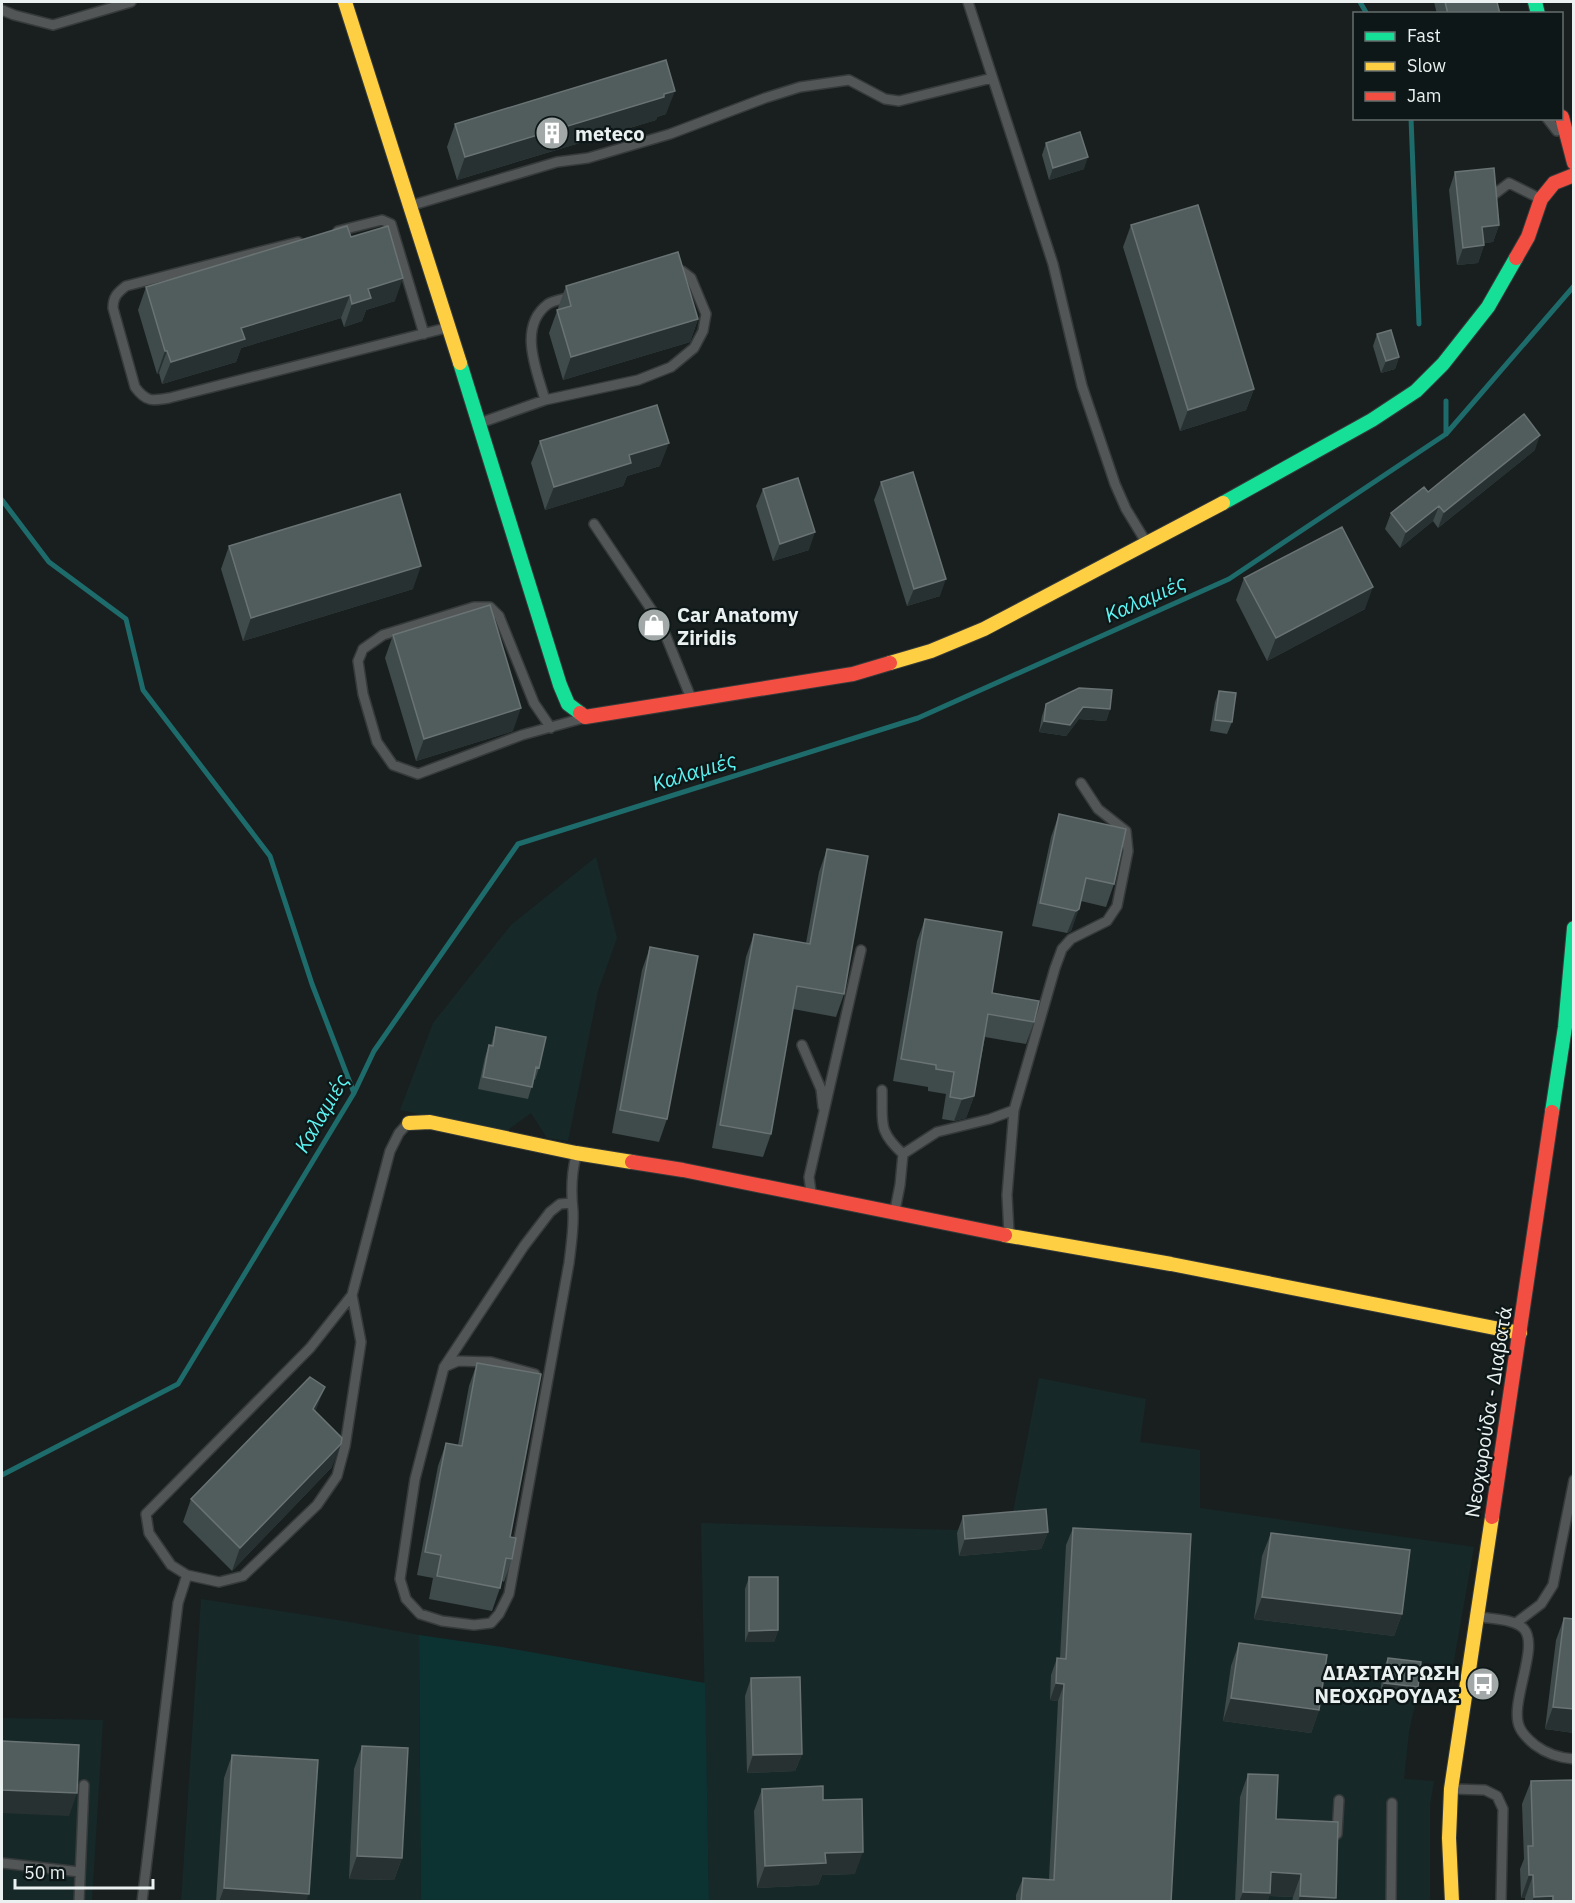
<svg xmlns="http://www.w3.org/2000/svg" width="1575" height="1903" viewBox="0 0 1575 1903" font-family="'IBM Plex Sans',sans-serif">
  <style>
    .built { fill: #172828 }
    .green { fill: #0d3232 }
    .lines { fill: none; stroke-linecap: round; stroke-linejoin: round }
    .stream { stroke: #1e6b6b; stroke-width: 5 }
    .lane-casing { stroke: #363a3a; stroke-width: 12 }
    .fast-casing { stroke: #363a3a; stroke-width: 16 }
    .slow-casing { stroke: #363a3a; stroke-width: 16 }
    .jam-casing { stroke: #363a3a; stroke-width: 16 }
    .lane { stroke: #535656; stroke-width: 9 }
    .fast { stroke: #16e098; stroke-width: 14 }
    .slow { stroke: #ffcf43; stroke-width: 14 }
    .jam { stroke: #f24e42; stroke-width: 14 }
    .wall { fill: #3f4a4a }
    .shaded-wall { fill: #283131 }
    .building { fill: #515c5c; stroke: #6a7373; stroke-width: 1.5 }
    .labels { text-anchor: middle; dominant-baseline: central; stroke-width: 4.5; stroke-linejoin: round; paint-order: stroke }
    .poi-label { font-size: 20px; font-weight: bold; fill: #ebf1f1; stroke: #0e1717; text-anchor: start }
    .street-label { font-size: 20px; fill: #ebf1f1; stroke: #0e1717 }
    .water-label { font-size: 21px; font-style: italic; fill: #5df3f2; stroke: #0e1717 }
  </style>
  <rect width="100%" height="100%" fill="#191f1f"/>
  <path class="built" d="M596 857 617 938 598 991 568 1141 547 1138 531 1113 505 1132 400 1110 433 1023 511 925Z
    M1039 1378 1146 1399 1140 1442 1200 1450V1508L1474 1547 1453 1666 1424 1663 1409 1732 1404 1779 1434 1781 1430 1805V1901H709L701 1523 955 1530 1012 1517Z
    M201 1599 338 1620 419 1635 421 1901 181 1902Z
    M2 1718 103 1720 92 1901 2 1902Z"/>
  <path class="green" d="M419 1635 502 1647 705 1683 709 1901H421Z"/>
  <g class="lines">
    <path class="stream" d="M1360 2 1367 14
      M1411 118 1419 324
      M1446 401V434
      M2 500 49 562 126 619 143 690 270 856 312 984 354 1093
      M2 1475 178 1384 354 1093 374 1051 518 844 918 718 1229 579 1446 434 1574 286"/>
    <defs>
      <path id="lane" d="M968 2 1053 264 1082 386 1115 484 1126 509 1146 542
        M2 10 14 15 53 25 131 2
        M1547 118 1557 131
        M1496 193 1509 183 1539 198
        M413 205 557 162 588 158 670 134 765 98 800 87 849 80 885 99 899 101 992 78
        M338 231 382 220 391 224 424 334
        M298 242 126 286C117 293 113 297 113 308L135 387C146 402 152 401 169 398L446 328
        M545 400C537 371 517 327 548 304 554 300 564 299 571 297
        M480 423 545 400 638 380 671 367 694 348 703 331 706 314 691 278 682 271 673 269
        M594 524 661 624 691 698
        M551 728 534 703 499 616 490 607H474L383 635 363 649 358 661 363 694 377 742 393 765 418 774 522 735 580 719
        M802 1045 821 1089 823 1107
        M882 1090C883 1123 877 1130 903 1154L900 1185 895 1210
        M903 1154 937 1132 990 1119 1014 1110
        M811 1192 809 1177 861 950
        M571 1203 560 1204 550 1212 524 1246 444 1367 415 1479 400 1579 406 1599 420 1614 442 1621 474 1625 491 1623 499 1614 509 1594 569 1263C571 1246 574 1228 573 1211 571 1192 571 1175 576 1156
        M1009 1233 1007 1195 1014 1110 1055 968 1062 949 1071 939 1107 921 1117 906 1128 851 1126 831 1098 809 1081 783
        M352 1295 310 1348 146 1514 149 1533 171 1565 187 1575 219 1582 243 1576 317 1505 337 1476 345 1446 361 1342 352 1295 390 1151 399 1133 408 1123
        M444 1367 458 1361 491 1362 535 1374
        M1480 1617C1492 1619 1515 1619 1524 1629 1540 1647 1508 1705 1520 1728 1523 1735 1529 1740 1535 1745 1547 1754 1559 1758 1574 1759
        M1516 1623 1541 1604 1553 1585 1574 1480
        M1454 1789 1485 1790 1497 1796 1503 1809 1501 1902
        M1337 1834 1339 1800
        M2 1863 80 1872
        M79 1902 84 1785
        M142 1902 178 1603 187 1575
        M1391 1902 1392 1803"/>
      <path id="fast" d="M1535 2 1538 14
        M460 363 560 685 568 704 580 713
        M1223 503 1372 420 1416 391 1443 364 1488 307 1516 258
        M1552 1112 1565 1027 1574 928"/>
      <path id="slow" d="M345 2 460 363
        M890 663 931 651 984 629 1223 503
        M409 1123 430 1122 576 1153 632 1162
        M1005 1235 1171 1264 1520 1333
        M1452 1902 1449 1838 1451 1789 1492 1517"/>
      <path id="jam" d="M1562 117 1574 163
        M1516 258 1528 237 1541 199 1554 183 1574 175
        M580 713 585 717 853 674 890 663
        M632 1162 683 1170 1005 1235
        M1492 1517 1552 1112"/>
    </defs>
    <use href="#lane" class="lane-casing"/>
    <use href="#fast" class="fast-casing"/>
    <use href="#slow" class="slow-casing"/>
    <use href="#jam" class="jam-casing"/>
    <use href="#lane" class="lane"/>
    <use href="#fast" class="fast"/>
    <use href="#slow" class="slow"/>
    <use href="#jam" class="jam"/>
  </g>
  <path class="wall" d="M1434 2H1497L1500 14H1437Z
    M666 114 657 117 656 120 457 180 447 147 455 124Z
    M1046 143 1084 169 1049 180 1042 155Z
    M1455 172 1499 225 1493 242 1484 243V245L1478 263 1457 265 1449 190Z
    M1131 225 1254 389 1246 410 1180 431 1123 247Z
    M351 237 395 301 366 310 362 321 344 327 341 318 241 348 236 362 162 384 159 373 157 374 138 310 146 287Z
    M566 286 698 319 690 342 563 380 549 333Z
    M1377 334 1399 357 1395 369 1381 373 1373 346Z
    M540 441 660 466 627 476 623 486 545 510 531 463Z
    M1535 450 1438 528 1433 521 1400 548 1385 529 1391 513 1428 492Z
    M881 482 940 596 907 606 874 500Z
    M763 489 809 550 773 561 756 506Z
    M229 546 413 589 243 641 221 569Z
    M1244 578 1365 609 1267 661 1236 600Z
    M393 635 513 731 416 761 385 658Z
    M1219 691 1232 722 1227 734 1210 731 1215 702Z
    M1046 704 1110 709 1106 721 1079 719 1066 736 1039 732 1042 716Z
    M1059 814 1114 884 1106 907 1081 901 1071 931 1067 933 1032 926 1051 837Z
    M827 849 844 994 836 1017 793 1009 771 1134 763 1157 712 1148 746 957 754 934 806 943 819 872Z
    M925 919 992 993 1034 1022 1026 1044 985 1037 974 1096 966 1118 954 1121 942 1119 946 1094 928 1091V1087L893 1081 917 941Z
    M650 947 667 1119 659 1142 612 1133 642 970Z
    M496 1027 539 1068 535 1080 534 1079 528 1099 478 1089 485 1057 489 1045H491Z
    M477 1363 510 1537 512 1559 504 1582 502 1581 500 1588 492 1611 429 1599 433 1578 417 1575 438 1466 446 1443 458 1445 469 1386Z
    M315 1412 332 1467 232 1571 183 1522 191 1499Z
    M963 1516 1048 1532 1041 1549 959 1556 957 1533Z
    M1073 1528 1171 1902H1016V1895L1023 1878 1049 1879 1058 1701 1050 1700 1051 1675 1057 1658H1060L1066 1545Z
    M1271 1533 1402 1614 1394 1636 1254 1619 1262 1556Z
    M749 1577 778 1630 774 1642H745V1589Z
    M1564 1618 1574 1733 1545 1729 1556 1640Z
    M1239 1643 1319 1710 1311 1733 1223 1721 1231 1666Z
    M1388 1658 1414 1699 1380 1695 1383 1669Z
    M751 1678 802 1754 795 1771 747 1773 745 1696Z
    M362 1746 402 1858 394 1880 349 1879 354 1769Z
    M232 1755 306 1902H216L224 1778Z
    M1248 1774 1276 1819 1334 1902H1292L1293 1897 1269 1896 1267 1902H1235L1240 1797Z
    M1531 1781 1574 1902H1525V1898H1521L1520 1869 1524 1859 1522 1804Z
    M762 1789 823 1800 855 1874 822 1875 818 1885 757 1888 754 1811Z"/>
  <path class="shaded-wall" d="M675 91 666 114 657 117 656 120 457 180 465 157Z
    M1088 157 1084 169 1049 180 1053 168Z
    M1499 225 1493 242 1476 244 1482 227Z
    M1484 245 1478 263 1457 265 1463 248Z
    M403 278 395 301 366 310 362 321 344 327 352 304 368 289Z
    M350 295 341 318 241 348 236 362 162 384 171 362 241 328Z
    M698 319 690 342 563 380 571 357Z
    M165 351H167L159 373 157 374Z
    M1399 357 1395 369 1381 373 1386 361Z
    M1254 389 1246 410 1180 431 1188 410Z
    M1540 435 1535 450 1438 528 1444 512Z
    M669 443 660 466 627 476 623 486 545 510 554 487 629 455Z
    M1439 506 1433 521 1400 548 1406 532Z
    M815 532 809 550 773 561 780 544Z
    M421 566 413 589 243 641 251 618Z
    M946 579 940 596 907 606 914 589Z
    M1373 587 1365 609 1267 661 1276 638Z
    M1083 707 1110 709 1106 721 1079 719 1066 736 1039 732 1044 721Z
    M521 708 513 731 416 761 424 739Z
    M1079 909 1071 931 1067 933 1076 911Z
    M974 1096 966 1118 954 1121 962 1099Z
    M325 1387 316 1410 304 1432 313 1409Z
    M341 1444 332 1467 232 1571 240 1548Z
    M1048 1532 1041 1549 959 1556 965 1539Z
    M1262 1597 1402 1614 1394 1636 1254 1619Z
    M778 1630 774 1642H745L749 1631Z
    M1056 1683 1064 1684 1058 1701 1050 1700Z
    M1384 1683 1418 1687 1414 1699 1380 1695Z
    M1231 1698 1319 1710 1311 1733 1223 1721Z
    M1553 1707 1574 1709V1733L1545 1729Z
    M802 1754 795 1771 747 1773 753 1755Z
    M2 1790 77 1793 69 1816 2 1813Z
    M863 1852 855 1874 822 1875 818 1885 757 1888 765 1866 825 1853Z
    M357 1856 402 1858 394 1880 349 1879Z
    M1271 1872 1301 1874 1293 1897 1269 1896 1267 1902H1239L1243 1892Z
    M1529 1875H1533L1525 1898H1521Z
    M224 1888 309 1894 306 1902H219Z
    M1300 1896 1336 1898 1334 1902H1298Z
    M1553 1896 1551 1902H1532L1534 1897Z"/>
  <path class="building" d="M1445 2H1497L1500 14H1448Z
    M666 60 675 91 664 94V97L465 157 455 124Z
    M1080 132 1088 157 1053 168 1046 143Z
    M1494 168 1499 225 1482 227 1484 245 1463 248 1455 172Z
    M1198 205 1254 389 1188 410 1131 225Z
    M347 226 351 237 388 226 403 278 368 289 371 298 352 304 350 295 241 328 245 339 171 362 167 351H165L146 287Z
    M678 252 698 319 571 357 557 310 571 306 566 286Z
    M1391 330 1399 357 1386 361 1377 334Z
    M657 405 669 443 629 455 631 463 554 487 540 441Z
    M1524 414 1540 435 1444 512 1439 506 1406 532 1391 513 1424 487 1428 492Z
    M913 472 946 579 914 589 881 482Z
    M798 478 815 532 780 544 763 489Z
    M400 494 421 566 251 618 229 546Z
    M1342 527 1373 587 1276 638 1244 578Z
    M490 605 521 708 424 739 393 635Z
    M1079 688 1112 690 1110 709 1083 707 1070 725 1044 721 1046 704Z
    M1219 691 1236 693 1232 722 1215 720Z
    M1059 814 1126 829 1114 884 1086 878 1079 909 1076 911 1040 903Z
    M827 849 868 856 844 994 797 986 771 1134 720 1125 754 934 810 944Z
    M925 919 1002 932 992 993 1039 1001 1034 1022 988 1014 974 1096 962 1099 950 1097 954 1072 936 1069V1065L901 1059Z
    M650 947 698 956 667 1119 620 1110Z
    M496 1027 546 1037 539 1068 536 1067 532 1087 483 1077 489 1045 493 1046Z
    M477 1363 541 1374 510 1537 516 1538 512 1559 506 1558 500 1588 437 1576 441 1555 425 1552 446 1443 462 1446Z
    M310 1377 325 1387 313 1409 342 1438 341 1444 240 1548 191 1499Z
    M1046 1509 1048 1532 965 1539 963 1516Z
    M1073 1528 1191 1534 1171 1902H1021L1023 1878 1054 1880 1064 1684 1056 1683 1057 1658 1066 1659Z
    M1271 1533 1410 1550 1402 1614 1262 1597Z
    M749 1577H778V1630L749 1631Z
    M1564 1618 1574 1619V1709L1553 1707Z
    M1239 1643 1327 1655 1319 1710 1231 1698Z
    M1388 1658 1421 1662 1418 1687 1384 1683Z
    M800 1677 802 1754 753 1755 751 1678Z
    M2 1741 79 1745 77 1793 2 1790Z
    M362 1746 408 1748 402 1858 357 1856Z
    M232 1755 318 1760 309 1894 224 1888Z
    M1248 1774 1278 1775 1276 1819 1338 1822 1336 1898 1300 1896 1301 1874 1271 1872 1270 1893 1243 1892Z
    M1574 1780V1902H1553V1896L1534 1897 1533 1875H1529L1528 1846H1533L1531 1781Z
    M823 1786V1800L862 1799 863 1852 825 1853 826 1863 765 1866 762 1789Z"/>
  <defs>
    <symbol id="building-disc" viewBox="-11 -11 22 22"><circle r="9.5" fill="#a2a8a8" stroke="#0e1717"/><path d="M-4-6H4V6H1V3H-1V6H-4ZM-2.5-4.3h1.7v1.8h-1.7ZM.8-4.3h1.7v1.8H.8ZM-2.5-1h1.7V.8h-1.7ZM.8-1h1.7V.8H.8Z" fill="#fff"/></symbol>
    <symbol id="shop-disc" viewBox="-11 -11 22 22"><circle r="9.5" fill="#a2a8a8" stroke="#0e1717"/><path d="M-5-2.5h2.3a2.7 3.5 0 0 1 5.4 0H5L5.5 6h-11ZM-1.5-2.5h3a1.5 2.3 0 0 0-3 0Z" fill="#fff"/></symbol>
    <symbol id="bus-disc" viewBox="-11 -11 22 22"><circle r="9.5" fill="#a2a8a8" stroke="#0e1717"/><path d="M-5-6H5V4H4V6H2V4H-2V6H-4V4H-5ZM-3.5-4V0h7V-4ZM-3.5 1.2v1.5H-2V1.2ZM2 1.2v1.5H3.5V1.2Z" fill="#fff"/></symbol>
  </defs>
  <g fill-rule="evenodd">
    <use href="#building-disc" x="533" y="114" width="38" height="38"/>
    <use href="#shop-disc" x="635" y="606" width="38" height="38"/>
    <use href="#bus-disc" x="1464" y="1665" width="38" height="38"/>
  </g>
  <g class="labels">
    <g class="poi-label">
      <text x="575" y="133">meteco</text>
      <text x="677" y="614">Car Anatomy<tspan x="677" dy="23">Ziridis</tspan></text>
      <text x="1460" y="1672" text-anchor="end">ΔΙΑΣΤΑΥΡΩΣΗ<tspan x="1460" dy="23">ΝΕΟΧΩΡΟΥΔΑΣ</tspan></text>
    </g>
    <g class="street-label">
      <text transform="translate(1488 1412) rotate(-81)">Νεοχωρούδα - Διαβατά</text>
    </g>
    <g class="water-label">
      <text transform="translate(1145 598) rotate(-24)">Καλαμιές</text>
      <text transform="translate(694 771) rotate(-17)">Καλαμιές</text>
      <text transform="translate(321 1113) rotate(-60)">Καλαμιές</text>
    </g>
  </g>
  <rect width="1575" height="1903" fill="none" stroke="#ebf1f1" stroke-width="6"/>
  <rect x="1353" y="12" width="210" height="108" fill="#0e1717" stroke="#666e6e" stroke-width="1.5"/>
  <rect x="1365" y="32" width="30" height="9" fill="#16e098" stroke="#666e6e" stroke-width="1.5"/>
  <text x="1407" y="42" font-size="18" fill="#ebf1f1">Fast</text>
  <rect x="1365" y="62" width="30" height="9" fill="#ffcf43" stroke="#666e6e" stroke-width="1.5"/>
  <text x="1407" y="72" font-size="18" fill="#ebf1f1">Slow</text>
  <rect x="1365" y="92" width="30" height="9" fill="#f24e42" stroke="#666e6e" stroke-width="1.5"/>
  <text x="1407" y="102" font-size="18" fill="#ebf1f1">Jam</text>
  <path d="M15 1879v9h138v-9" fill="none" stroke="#ebf1f1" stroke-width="3"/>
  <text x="24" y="1879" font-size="18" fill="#ebf1f1" stroke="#0e1717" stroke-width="4.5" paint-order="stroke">50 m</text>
</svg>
